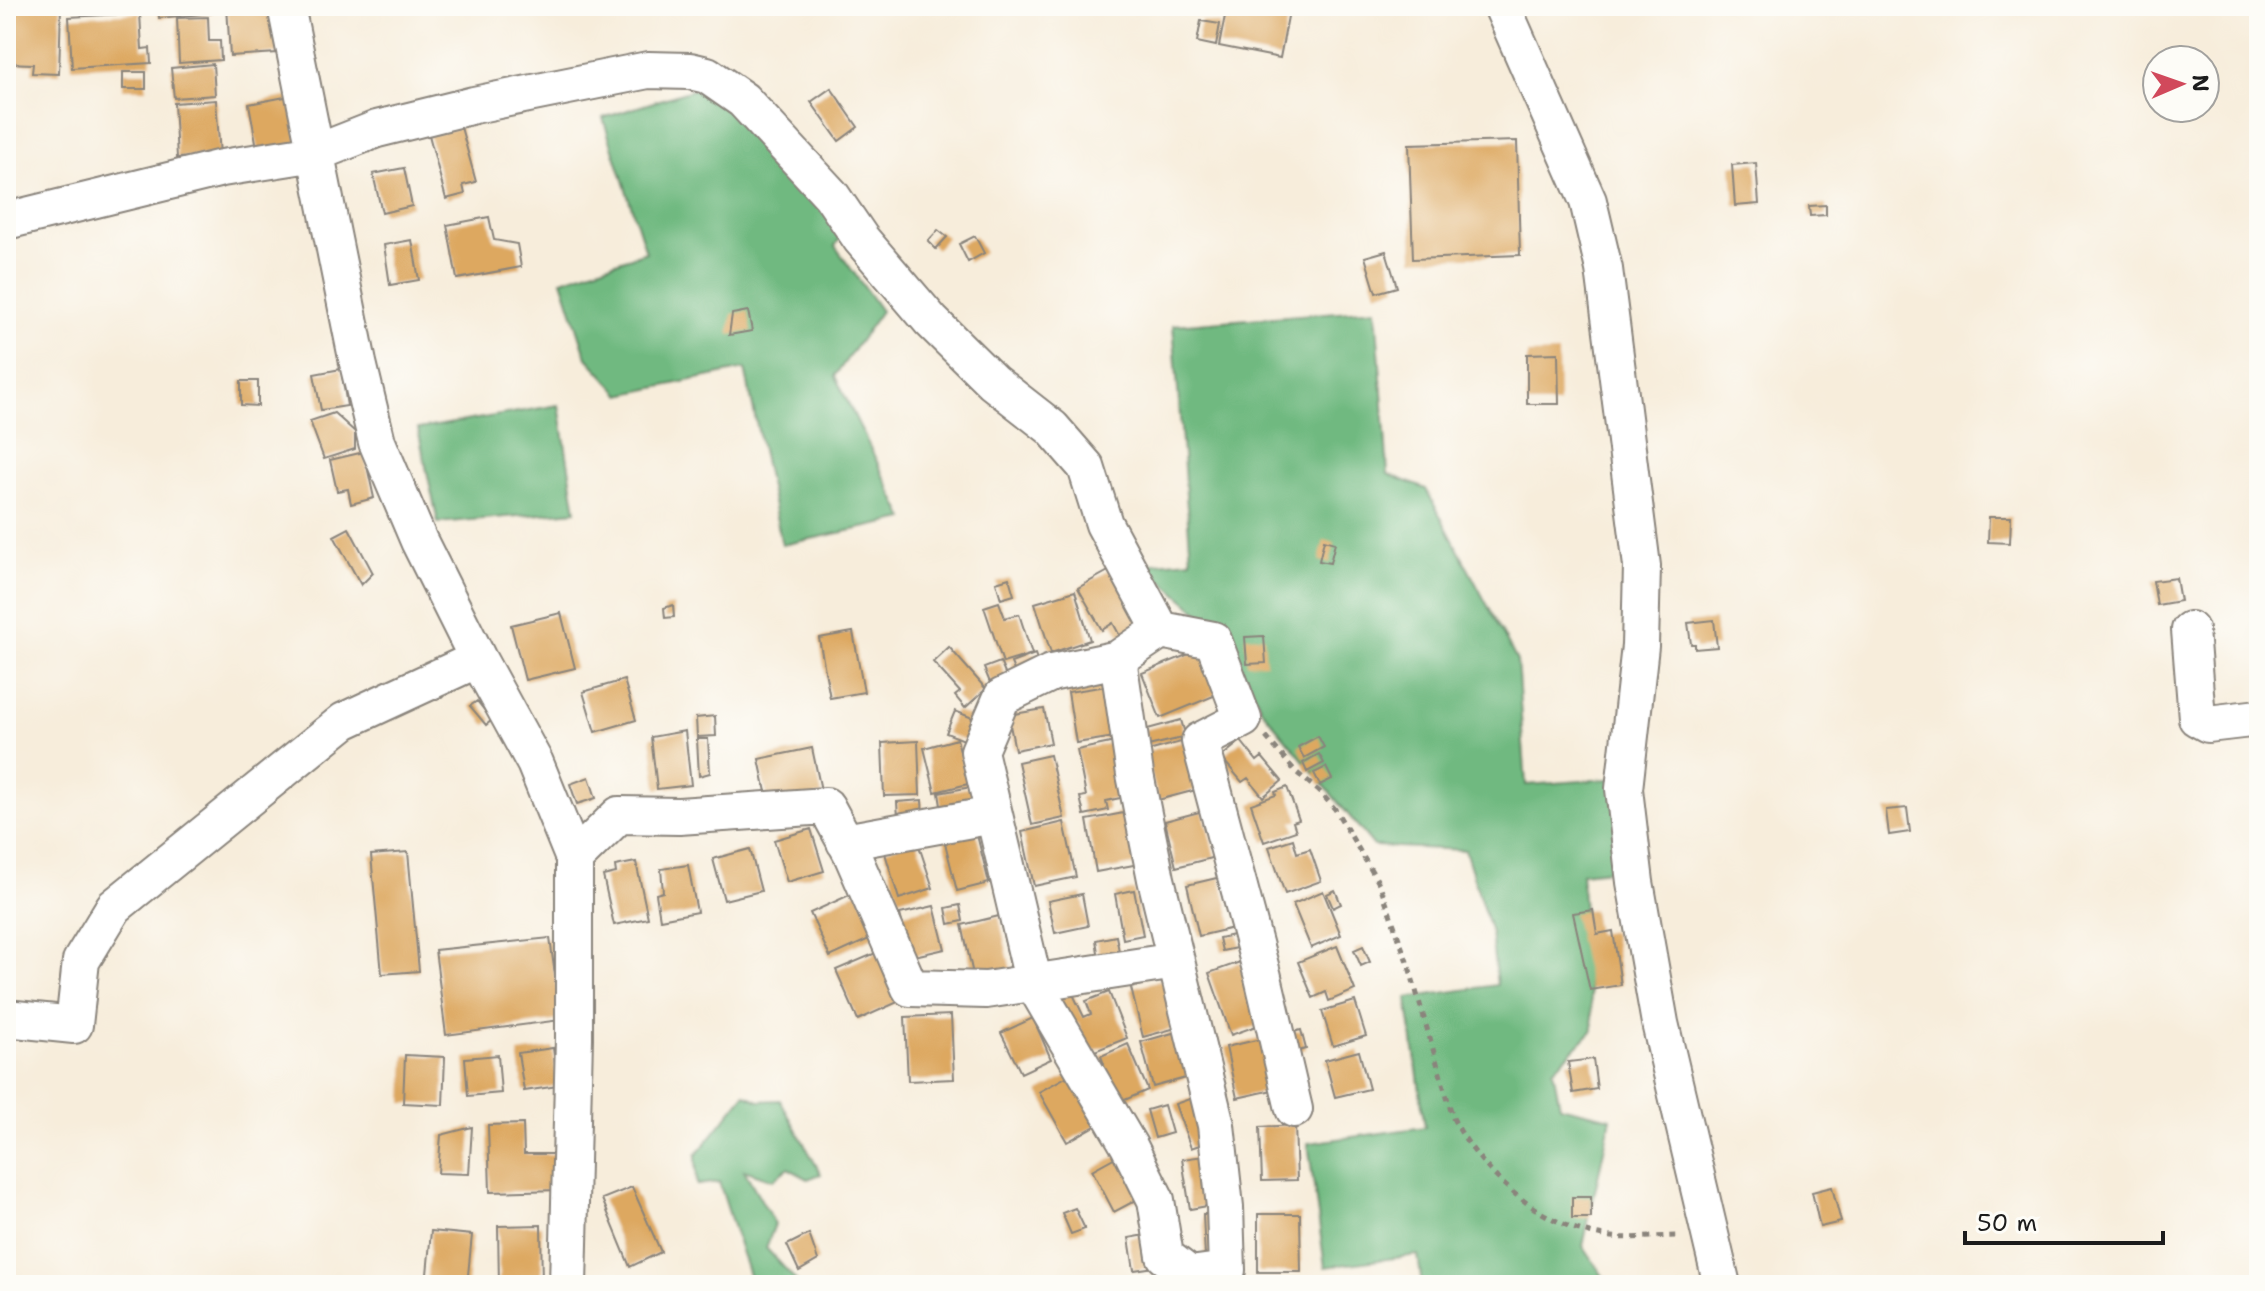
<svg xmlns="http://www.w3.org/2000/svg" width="2265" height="1291" viewBox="0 0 2265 1291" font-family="'Shantell Sans',sans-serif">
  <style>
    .forest { fill: #70b980; stroke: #466a4e; stroke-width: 2 }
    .building { fill: #dda861 }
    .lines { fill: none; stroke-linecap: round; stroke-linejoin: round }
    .minor-casing { stroke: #8a847c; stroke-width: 40 }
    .path { stroke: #8a847c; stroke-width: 5; stroke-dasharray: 6 6; stroke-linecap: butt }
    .minor { stroke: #fff; stroke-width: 36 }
  </style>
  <rect width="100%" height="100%" fill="#fdfcf7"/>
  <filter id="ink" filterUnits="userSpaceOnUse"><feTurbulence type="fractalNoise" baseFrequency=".0125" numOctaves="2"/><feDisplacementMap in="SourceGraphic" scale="16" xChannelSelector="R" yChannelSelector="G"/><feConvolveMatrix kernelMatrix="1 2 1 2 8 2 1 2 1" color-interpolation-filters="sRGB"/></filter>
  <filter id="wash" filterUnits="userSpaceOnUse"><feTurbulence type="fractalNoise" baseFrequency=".006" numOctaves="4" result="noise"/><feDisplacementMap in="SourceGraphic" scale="32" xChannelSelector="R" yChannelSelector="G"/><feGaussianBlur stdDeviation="1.8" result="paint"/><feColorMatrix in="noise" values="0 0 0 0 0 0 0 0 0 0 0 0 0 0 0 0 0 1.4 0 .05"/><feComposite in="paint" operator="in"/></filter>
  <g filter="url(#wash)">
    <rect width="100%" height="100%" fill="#f7eddb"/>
    <path class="forest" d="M730 78 845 231 835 246 881 311 835 376 905 519 782 545 745 369 621 395 587 358 562 280 646 252 603 118Z
      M1376 309 1388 474 1426 489 1517 661 1526 785 1623 778 1629 868 1581 873 1593 1030 1553 1070 1560 1106 1611 1118 1583 1246 1609 1285H1422L1418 1255 1325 1267 1308 1143 1425 1127 1407 998 1497 985 1491 933 1465 850 1374 846 1262 710 1225 635 1143 564 1191 560 1173 325Z
      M559 405 576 511 438 523 418 429Z
      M745 1094 759 1101 780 1100 821 1174 808 1179 788 1168 773 1180 744 1170 775 1224 766 1248 800 1285H752L719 1182 697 1185 696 1155Z"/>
    <g id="blocks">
      <path class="building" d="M6 6H61L59 74 32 73 33 64 6 63Z
        M158 6H211L212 13 159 18Z
        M227 6H268V15H276L278 53 230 56Z
        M1227 6H1290L1280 58 1219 46Z
        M140 13 142 49 150 48 151 63 72 68 69 17Z
        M208 17 209 41H220L221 60 179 63 177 18Z
        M1201 21 1220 24 1216 46 1197 42Z
        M213 64 215 95 174 98 171 68Z
        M123 72H146V89H123Z
        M831 88 858 127 839 141 811 102Z
        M6 96H12L14 121 6 122Z
        M290 96 299 145 258 153 249 104Z
        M216 100 220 156 177 158 174 103Z
        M461 127 476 182 463 185 465 194 446 199 429 135Z
        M1517 141 1520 255 1413 259 1409 144Z
        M1756 163 1759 204 1735 206 1732 165Z
        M404 168 412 206 382 213 373 174Z
        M1826 205V215L1810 216 1809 206Z
        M489 217 494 240 517 244 521 267 457 279 447 225Z
        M938 230 947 237 936 249 928 241Z
        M975 236 984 253 968 262 959 244Z
        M412 240 419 280 390 285 384 245Z
        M1386 251 1397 287 1376 293 1365 257Z
        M748 311 752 331 729 335 732 314Z
        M1558 353 1559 404H1527V354Z
        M341 369 347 406 321 410 314 374Z
        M241 381H258V406L241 405Z
        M334 413 355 432V449L324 459 310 421Z
        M364 452 374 498 351 504 348 489 337 491 330 460Z
        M1989 517H2011L2010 543 1988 542Z
        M349 528 373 573 361 585 334 536Z
        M1324 540 1335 543 1330 563 1319 561Z
        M1112 569 1142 624 1120 636 1113 623 1102 630 1078 588Z
        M1009 578 1014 595 1001 599 996 582Z
        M2176 578 2180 601 2157 605 2153 581Z
        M1075 591 1090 640 1051 653 1035 603Z
        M999 602 1005 618 1019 614 1032 654 1003 663 984 607Z
        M673 605 674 617 665 618 664 608Z
        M561 613 575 668 525 680 511 625Z
        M1714 620 1717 647 1695 649V644H1691L1688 623Z
        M853 632 864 692 830 698 819 638Z
        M1264 636 1266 663 1247 664 1245 637Z
        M949 647 986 689 965 708 955 696 960 692 933 662Z
        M1204 648 1221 693 1160 718 1142 673Z
        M1035 654 1041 671 1018 680 1011 663Z
        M1000 662 1009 683 993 690 984 668Z
        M624 680 636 720 595 732 583 692Z
        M1107 686 1115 737 1076 743 1068 692Z
        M477 701 492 720 486 725 470 706Z
        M1044 709 1051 743 1015 750 1008 715Z
        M955 711 980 721 972 743 946 733Z
        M715 716 716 736 697 737 696 718Z
        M1181 720 1186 737 1148 746 1144 730Z
        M685 731 691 785 657 789 651 737Z
        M1318 736 1324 747 1304 758 1298 747Z
        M697 739H708L710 773 699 776Z
        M957 739 968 784 935 792 924 748Z
        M918 741 920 795 884 796 882 743Z
        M1184 741 1196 790 1158 800 1145 752Z
        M1241 741 1257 761 1262 757 1282 781 1263 797 1248 778 1242 782 1221 757Z
        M1115 742 1125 797 1106 801 1108 810 1084 815 1080 797 1086 796 1077 750Z
        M812 748 822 795 769 806 759 759Z
        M1319 754 1324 763 1307 772 1303 763Z
        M1050 755 1064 818 1032 825 1018 762Z
        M1326 767 1332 779 1320 785 1314 773Z
        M589 777 596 798 577 804 570 784Z
        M971 787 974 806 942 812 939 793Z
        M1287 787 1299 820 1293 822 1296 831 1264 842 1251 804 1276 795 1275 792Z
        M922 800 923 816 898 818 897 802Z
        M1907 808 1910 832 1889 835 1886 810Z
        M1203 811 1215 857 1176 867 1165 821Z
        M1129 812 1139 864 1096 872 1087 820Z
        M1064 822 1076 877 1034 886 1022 832Z
        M811 829 824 871 787 882 774 840Z
        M976 831 989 883 957 891 944 839Z
        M1293 839 1297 853 1310 849 1321 881 1285 894 1269 847Z
        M917 840 933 888 899 899 884 850Z
        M750 849 761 891 724 900 713 859Z
        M408 852 419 971 382 974 371 855Z
        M636 862 648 918 614 925 603 876 616 873 615 866Z
        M688 865 697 912 660 919 656 894 663 892 661 869Z
        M1221 877 1233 928 1199 936 1187 885Z
        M1134 890 1143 935 1123 939 1115 894Z
        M1335 890 1341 904 1333 908 1327 894Z
        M858 891 878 935 830 957 810 913Z
        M1323 891 1341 935 1311 948 1293 904Z
        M1082 894 1088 926 1055 933 1048 901Z
        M960 905 963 921 949 924 946 908Z
        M934 906 945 949 910 957 900 914Z
        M1593 910 1597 934 1613 931 1621 985 1590 990 1573 913Z
        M999 916 1011 970 974 979 962 925Z
        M1238 934 1241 947 1222 951 1219 938Z
        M1116 936 1121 961 1100 965 1096 940Z
        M550 938 561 1020 446 1035 435 950Z
        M1337 946 1355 990 1329 1001 1326 992 1313 998 1298 962Z
        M1363 946 1370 962 1361 966 1354 950Z
        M878 952 900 1001 858 1020 836 970Z
        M1240 962 1262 1024 1231 1035 1209 973Z
        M1164 979 1176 1028 1143 1037 1131 988Z
        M1069 986 1084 1017 1091 1014 1086 1001 1109 992 1127 1038 1090 1053 1078 1023 1067 1028 1051 995Z
        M1355 1001 1366 1036 1333 1046 1322 1011Z
        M951 1015 954 1079 908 1081 905 1017Z
        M1033 1018 1051 1059 1021 1073 1001 1033Z
        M1301 1030 1306 1049 1294 1052 1289 1033Z
        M1176 1032 1189 1077 1153 1087 1141 1042Z
        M1265 1038 1277 1089 1237 1098 1226 1047Z
        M1128 1044 1148 1090 1120 1102 1096 1069 1104 1064 1101 1056Z
        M553 1048 558 1086 524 1091 518 1053Z
        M1359 1051 1369 1089 1335 1097 1325 1060Z
        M405 1055 445 1057 443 1105 403 1103Z
        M498 1055 501 1093 468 1096 465 1058Z
        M1593 1059 1597 1089 1573 1093 1568 1062Z
        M1075 1072 1102 1122 1067 1142 1039 1092Z
        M1198 1096 1214 1140 1191 1148 1175 1104Z
        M1164 1105 1172 1133 1155 1138 1147 1110Z
        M523 1124 524 1154H558V1190L490 1192 488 1125Z
        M1295 1125 1297 1180 1262 1181 1260 1127Z
        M472 1127 469 1174 438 1173 441 1135Z
        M1119 1155 1142 1197 1114 1212 1092 1170Z
        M1211 1155 1219 1204 1190 1209 1182 1159Z
        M632 1187 661 1252 630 1267 602 1199Z
        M1832 1187 1841 1222 1820 1227 1812 1192Z
        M1572 1197H1591V1218H1572Z
        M1075 1208 1085 1229 1071 1234 1062 1213Z
        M1203 1214H1219L1220 1257 1205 1258Z
        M1258 1214H1300L1301 1272H1258Z
        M541 1225 542 1285H499L498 1226Z
        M431 1231 472 1235 467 1285H426Z
        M1157 1233 1162 1266 1134 1270 1129 1238Z
        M809 1234 818 1260 799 1271 787 1245Z"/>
    </g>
  </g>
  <g filter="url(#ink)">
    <use href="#blocks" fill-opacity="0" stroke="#8a847c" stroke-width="2"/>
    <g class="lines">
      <defs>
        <path id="minor" d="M286 6 358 363 377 442 419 541 478 659 535 763 574 859V1038L568 1285
          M1502 6 1588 201 1604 269 1642 566 1640 646 1624 789 1635 882 1660 1023 1722 1285
          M6 221 222 168 316 153 377 129 474 105 648 70 690 71 707 75 743 100 831 195 861 239 931 321 993 382 1052 428 1086 467 1104 524 1161 630
          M2190 630 2197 718 2208 724 2259 718
          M1118 659 1051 673 1002 697 979 751 1034 984 1129 1146 1156 1200 1165 1256 1190 1275
          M845 842 993 815
          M574 859 619 815 679 816 826 806 851 852 910 988 986 990 1176 961
          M6 1018 74 1025 81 961 114 907 344 721 478 659
          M1194 1285 1190 1275 1227 1270 1225 1207 1216 1125 1156 879 1135 774 1118 659 1161 630 1213 640 1243 719 1200 741 1263 977 1294 1109"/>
      </defs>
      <use href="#minor" class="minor-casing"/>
      <path class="path" d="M1266 737 1296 772 1320 792 1335 809 1380 885 1410 970 1453 1118C1482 1174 1540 1226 1604 1236 1628 1240 1655 1236 1679 1236"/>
      <use href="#minor" class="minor"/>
    </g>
  </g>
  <rect width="2265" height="1291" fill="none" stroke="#fdfcf7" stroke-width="32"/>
  <g transform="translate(2181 84) rotate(88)"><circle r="38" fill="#fdfcf7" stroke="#a3a29f" stroke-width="2"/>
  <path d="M0-6L14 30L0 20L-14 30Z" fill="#d1495b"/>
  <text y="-12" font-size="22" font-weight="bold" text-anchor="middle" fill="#1c1c1c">N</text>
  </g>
  <path d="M1965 1231v12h198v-12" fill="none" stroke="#1c1c1c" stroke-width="4"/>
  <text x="1977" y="1231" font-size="24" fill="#1c1c1c" stroke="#fdfcf7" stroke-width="6" paint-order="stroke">50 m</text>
</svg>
